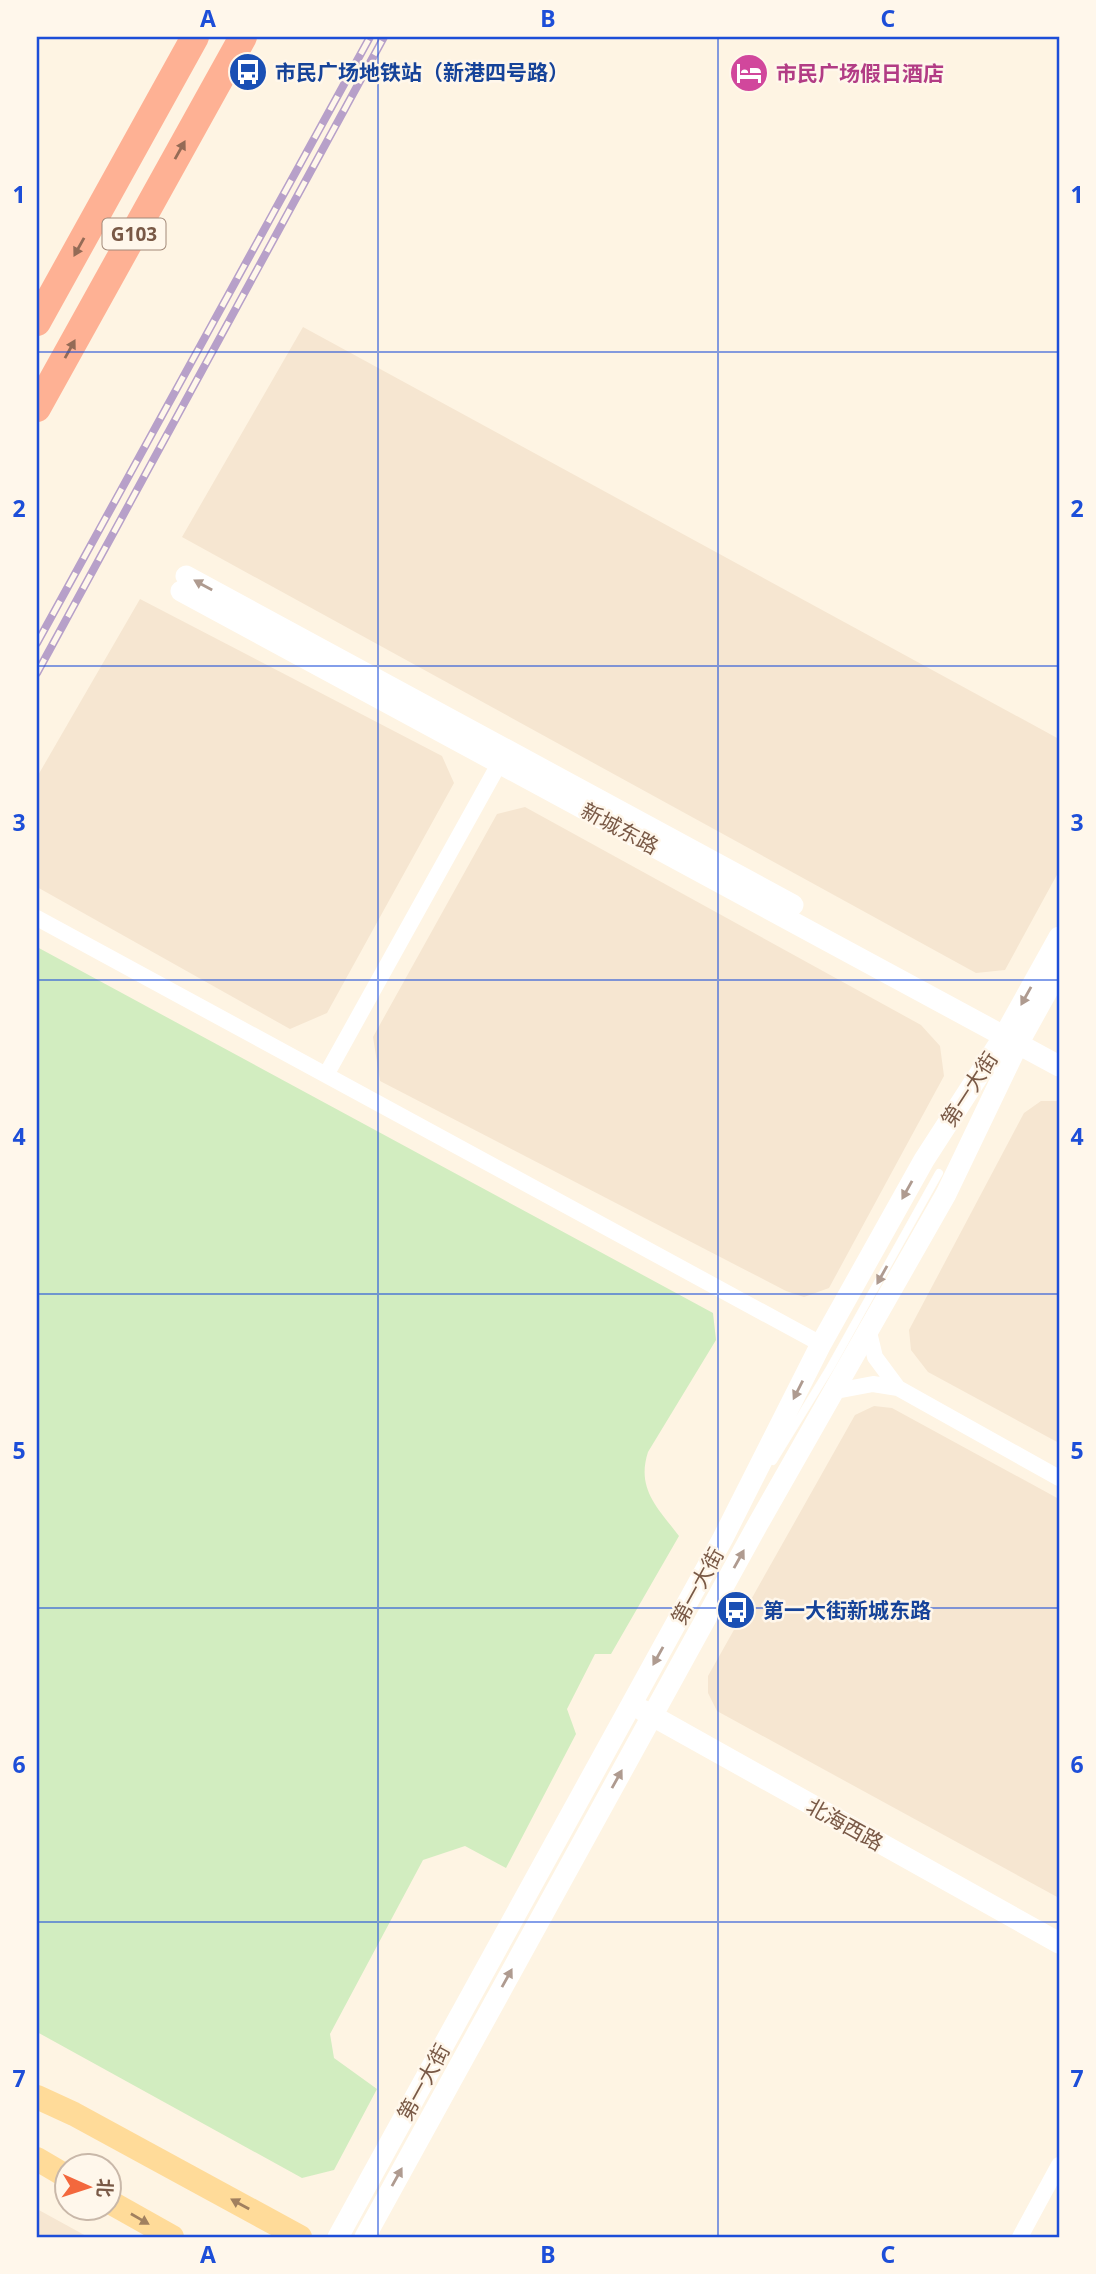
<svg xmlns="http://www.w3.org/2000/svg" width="1096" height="2274" viewBox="0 0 1096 2274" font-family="'Noto Sans','Noto Sans SC',sans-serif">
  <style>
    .residential { fill: #f6e6d1 }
    .green { fill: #d2edc0 }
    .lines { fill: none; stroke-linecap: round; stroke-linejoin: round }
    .lane { stroke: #fff; stroke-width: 8 }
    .street { stroke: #fff; stroke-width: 16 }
    .secondary { stroke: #fff; stroke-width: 21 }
    .primary { stroke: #ffdb99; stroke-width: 24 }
    .highway { stroke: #feb194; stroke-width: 28 }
    .rail-casing { stroke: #b7a0c9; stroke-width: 8 }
    .rail { stroke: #fff7eb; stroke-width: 5; stroke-dasharray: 16; stroke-linecap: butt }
    .oneway { fill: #946b56 }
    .oneway2 { fill: #af9b90 }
    .oneway3 { fill: #a1805f }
    .grid { fill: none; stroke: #1d4ed8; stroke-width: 2; stroke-opacity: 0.55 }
    .labels { text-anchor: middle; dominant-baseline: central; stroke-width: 5; stroke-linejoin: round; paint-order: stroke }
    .shield { fill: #fff7eb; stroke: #a18878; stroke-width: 2 }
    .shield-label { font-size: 19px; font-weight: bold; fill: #795946 }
    .transit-label { font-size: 21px; font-weight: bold; fill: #164399; stroke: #fff7eb; text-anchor: start }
    .hotel-label { font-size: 21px; font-weight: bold; fill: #b23c85; stroke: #fff7eb; text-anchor: start }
    .street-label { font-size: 21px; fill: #795946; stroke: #fff7eb }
    .neatline { fill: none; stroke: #1d4ed8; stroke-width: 2.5 }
    .grid-label { font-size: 23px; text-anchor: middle; font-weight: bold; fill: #1d4ed8 }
  </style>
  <rect width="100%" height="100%" fill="#fef4e3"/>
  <path class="residential" d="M303 327 1059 739V871L1005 970 976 973 182 537Z
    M140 599 442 756 454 783 327 1013 290 1029 37 887V777Z
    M525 807 921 1025 940 1046 944 1076 829 1288 804 1297 786 1291 380 1081 373 1037 497 814Z
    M1041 1101H1059V1443L928 1372 911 1350 909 1330 1024 1113Z
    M874 1406 892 1408 1059 1499V1898L717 1711 708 1693V1676L855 1415Z
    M37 2209 88 2237H37Z"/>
  <path class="green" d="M37 947 713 1313 716 1340 648 1452C636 1489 658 1508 679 1536L611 1654H595L567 1709 576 1734 506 1868 465 1846 423 1860 330 2034 334 2058 377 2089 334 2170 302 2178 37 2032Z"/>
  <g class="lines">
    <path class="lane" d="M773 1461 830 1368 939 1173"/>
    <path class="street" d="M37 918 821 1344
      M326 1075 504 755
      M869 1332 875 1357 898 1388
      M836 1391 873 1384 898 1388 1059 1478
      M1020 2237 1059 2165"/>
    <path class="secondary" d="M186 576 793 905
      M181 591 1059 1066
      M642 1710 1059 1943
      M338 2237 723 1538 821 1344 924 1160 1004 1036 1059 937
      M365 2237 758 1524 946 1194 1018 1044 1059 970"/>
    <path class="primary" d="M37 2097 74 2114 300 2237
      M37 2159 66 2176
      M108 2201 172 2237"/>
    <path class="highway" d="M37 322 195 37
      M37 408 243 37"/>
    <defs>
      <path id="rail" d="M37 643 370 37
        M37 673 384 37"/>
    </defs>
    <use href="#rail" class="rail-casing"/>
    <use href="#rail" class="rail"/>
  </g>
  <defs><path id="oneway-solid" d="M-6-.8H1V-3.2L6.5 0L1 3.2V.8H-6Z" transform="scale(1.75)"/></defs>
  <g class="oneway">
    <use href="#oneway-solid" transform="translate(180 150) rotate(-61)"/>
    <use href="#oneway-solid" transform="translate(79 247) rotate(119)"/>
    <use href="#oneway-solid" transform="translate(70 349) rotate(-61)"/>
  </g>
  <g class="oneway2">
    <use href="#oneway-solid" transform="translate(203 585) rotate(-151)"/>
    <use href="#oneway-solid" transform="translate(1026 996) rotate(119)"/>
    <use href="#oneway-solid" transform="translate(907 1190) rotate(119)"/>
    <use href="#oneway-solid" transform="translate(882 1275) rotate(119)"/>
    <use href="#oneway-solid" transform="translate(798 1390) rotate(117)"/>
    <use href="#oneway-solid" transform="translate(739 1559) rotate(-61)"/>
    <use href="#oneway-solid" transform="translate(658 1656) rotate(119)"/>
    <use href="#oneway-solid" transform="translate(617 1779) rotate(-61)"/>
    <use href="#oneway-solid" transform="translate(507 1978) rotate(-61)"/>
    <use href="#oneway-solid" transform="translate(397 2177) rotate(-61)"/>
  </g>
  <g class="oneway3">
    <use href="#oneway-solid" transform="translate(240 2204) rotate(-151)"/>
    <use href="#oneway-solid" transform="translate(140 2219) rotate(30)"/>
  </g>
  <path class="grid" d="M378 37V2237M718 37V2237M37 352H1059M37 666H1059M37 980H1059M37 1294H1059M37 1608H1059M37 1922H1059"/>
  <defs>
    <symbol id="bus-disc" viewBox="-11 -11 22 22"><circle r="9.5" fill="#1a4fb4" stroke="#fff7eb"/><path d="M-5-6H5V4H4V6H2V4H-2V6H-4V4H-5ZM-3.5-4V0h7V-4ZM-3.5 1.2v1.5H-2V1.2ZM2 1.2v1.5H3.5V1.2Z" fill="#fff"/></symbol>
    <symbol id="hotel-disc" viewBox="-11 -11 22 22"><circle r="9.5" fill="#d1479c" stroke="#fff7eb"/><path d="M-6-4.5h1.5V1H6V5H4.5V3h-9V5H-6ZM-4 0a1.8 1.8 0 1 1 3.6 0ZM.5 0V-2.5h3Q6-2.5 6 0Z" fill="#fff"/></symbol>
  </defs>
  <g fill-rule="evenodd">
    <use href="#bus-disc" x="226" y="50" width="44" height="44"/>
    <use href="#hotel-disc" x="727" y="51" width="44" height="44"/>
    <use href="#bus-disc" x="714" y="1588" width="44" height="44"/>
  </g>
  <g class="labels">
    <rect class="shield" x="102.5" y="218.5" width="63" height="31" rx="5"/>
    <g class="shield-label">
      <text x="134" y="234">G103</text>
    </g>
    <g class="transit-label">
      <text x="275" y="72">市民广场地铁站（新港四号路）</text>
      <text x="763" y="1610">第一大街新城东路</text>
    </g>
    <g class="hotel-label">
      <text x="776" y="73">市民广场假日酒店</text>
    </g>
    <g class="street-label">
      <text transform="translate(620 828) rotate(28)">新城东路</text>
      <text transform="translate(969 1089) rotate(-57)">第一大街</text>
      <text transform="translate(697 1586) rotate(-61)">第一大街</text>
      <text transform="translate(845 1824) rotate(29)">北海西路</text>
      <text transform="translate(423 2082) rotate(-61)">第一大街</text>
    </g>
  </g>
  <rect width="1096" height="2274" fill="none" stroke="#fff7eb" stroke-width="77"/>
  <g transform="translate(88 2187) rotate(93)"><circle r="33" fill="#fff7eb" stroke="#c9b8a9" stroke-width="2"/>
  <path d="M0-5L12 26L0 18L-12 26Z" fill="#f3683d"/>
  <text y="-10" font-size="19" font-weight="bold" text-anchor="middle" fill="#795946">北</text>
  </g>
  <rect x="38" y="38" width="1020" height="2198" class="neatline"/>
  <g class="grid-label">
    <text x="208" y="27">A</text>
    <text x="548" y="27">B</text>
    <text x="888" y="27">C</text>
    <text x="19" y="203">1</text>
    <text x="1077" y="203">1</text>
    <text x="19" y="517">2</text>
    <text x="1077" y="517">2</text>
    <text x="19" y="831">3</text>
    <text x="1077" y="831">3</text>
    <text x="19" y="1145">4</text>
    <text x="1077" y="1145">4</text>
    <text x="19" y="1459">5</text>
    <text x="1077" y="1459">5</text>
    <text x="19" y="1773">6</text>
    <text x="1077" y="1773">6</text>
    <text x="19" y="2087">7</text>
    <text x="1077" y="2087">7</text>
    <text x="208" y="2263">A</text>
    <text x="548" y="2263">B</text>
    <text x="888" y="2263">C</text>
  </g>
</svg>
